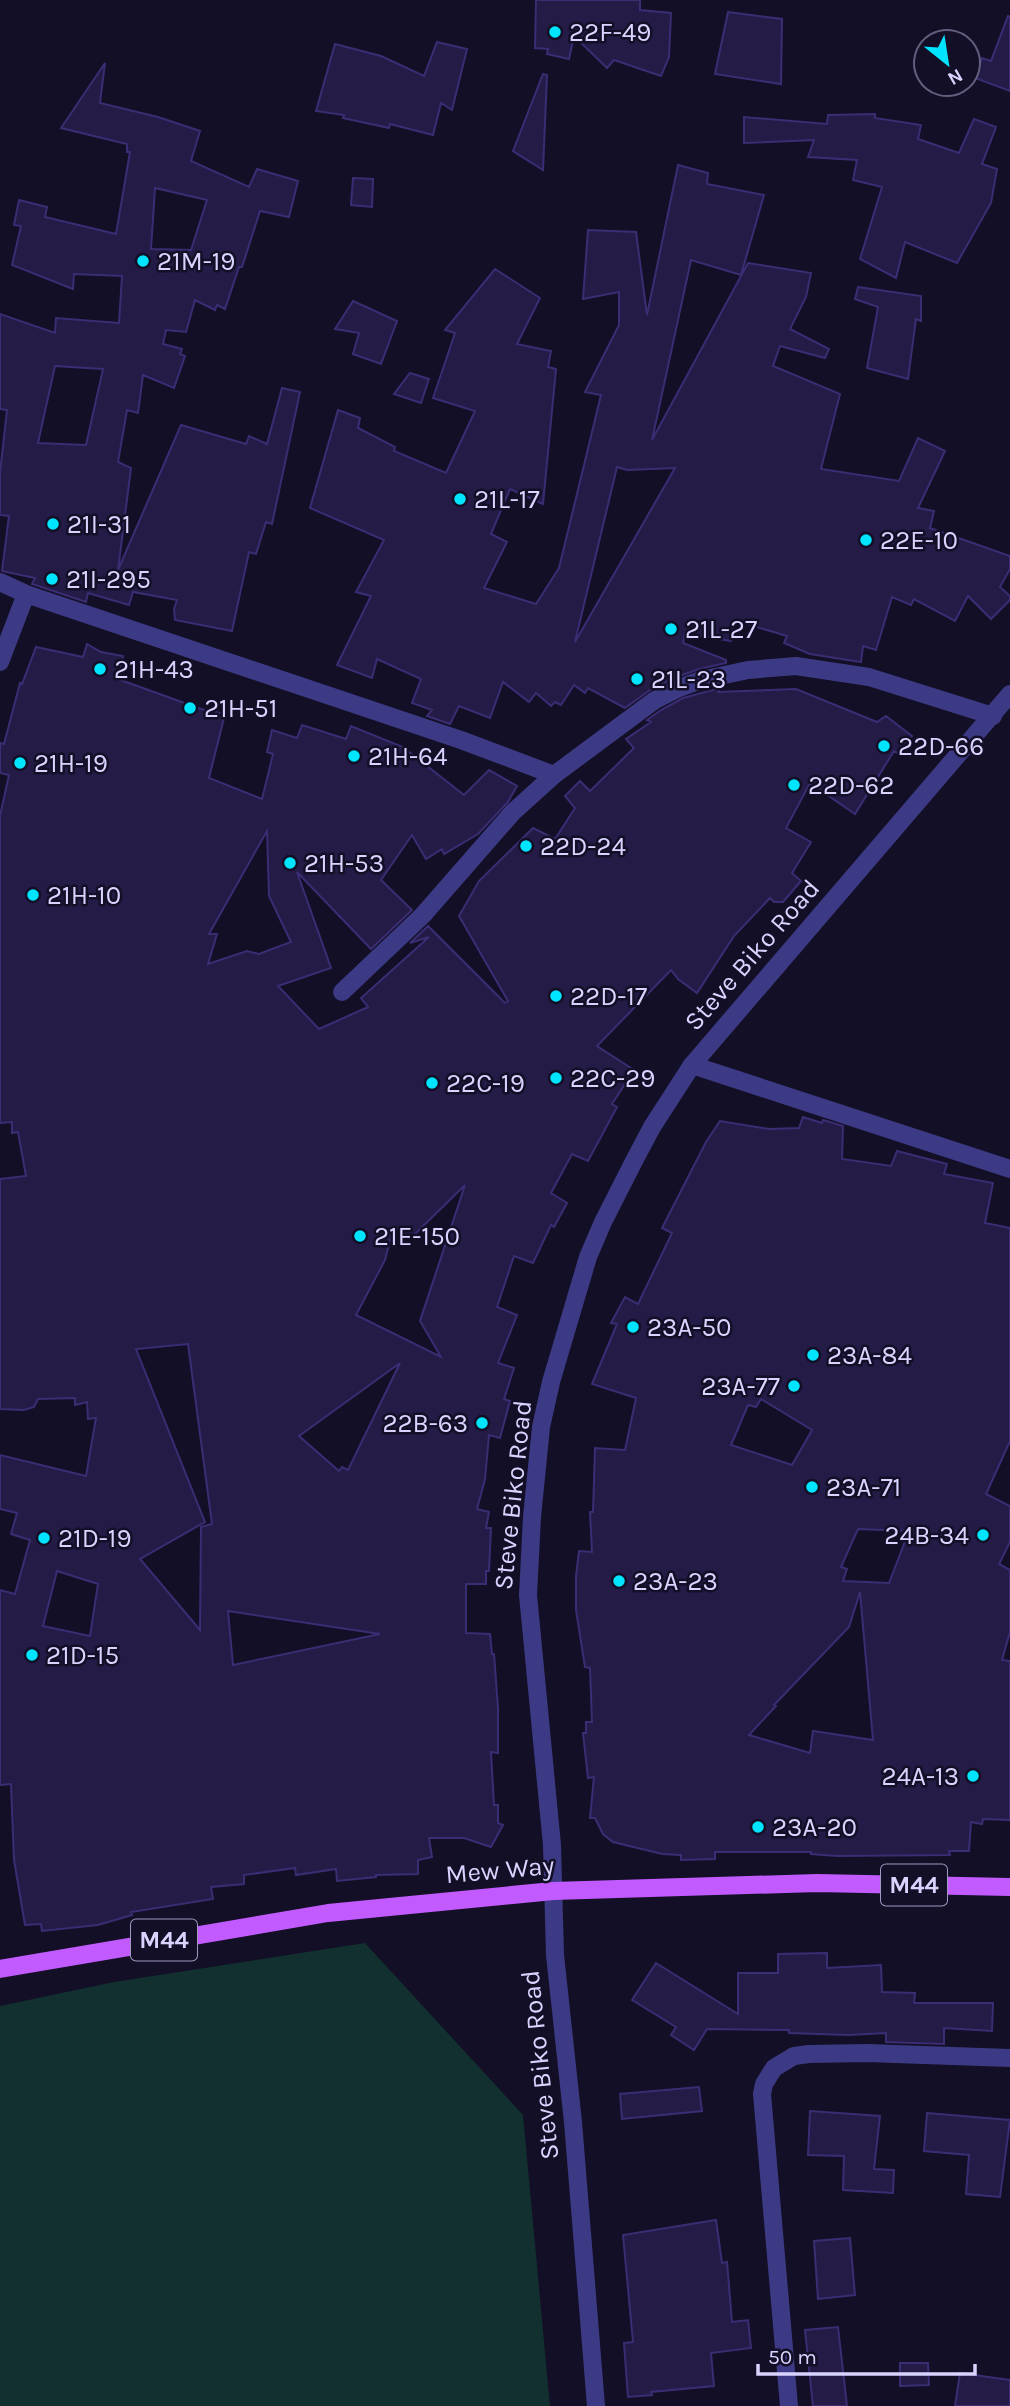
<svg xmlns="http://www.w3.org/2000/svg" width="1010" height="2406" viewBox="0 0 1010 2406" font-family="Karla,sans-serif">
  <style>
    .green { fill: #12302f }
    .building { fill: #241b47; stroke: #3b2d73; stroke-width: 2; fill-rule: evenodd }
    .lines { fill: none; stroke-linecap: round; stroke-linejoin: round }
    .minor { stroke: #3d3a85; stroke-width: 18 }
    .tertiary { stroke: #3d3a85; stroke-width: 18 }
    .primary { stroke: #c25bff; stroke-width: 18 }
    .poi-dot { fill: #00e5ff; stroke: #130f26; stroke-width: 2.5 }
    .labels { text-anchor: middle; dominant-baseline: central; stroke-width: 5; stroke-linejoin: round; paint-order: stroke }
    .shield { fill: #130f26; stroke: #9e99be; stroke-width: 2 }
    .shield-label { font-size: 24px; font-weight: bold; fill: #d9d4ff }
    .poi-label { font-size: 26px; fill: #d9d4ff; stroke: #130f26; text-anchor: start }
    .street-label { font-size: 26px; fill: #d9d4ff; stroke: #130f26 }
  </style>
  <rect width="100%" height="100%" fill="#130f26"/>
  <path class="green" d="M365 1943 523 2115 550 2406H0V2006L114 1982Z"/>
  <path class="building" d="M536 0H640V10L671 13 669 57 661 76 614 60 607 68 574 36 569 59 547 54 548 49 535 48Z
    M728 12 782 19 781 84 715 74Z
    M1008 16 1010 17V91L975 78 982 58 991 61Z
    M437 42 467 49 452 110 441 103 433 135 390 124 389 128 343 118 344 115 316 111 335 44 381 56 424 76Z
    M105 63 100 103 158 117 200 131 191 161 249 187 257 169 298 181 289 217 260 211 242 267H239L225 309 217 305 215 310 195 300 186 332 166 330 163 344 182 349 180 354 185 356 174 388 143 375 138 413 127 410 118 462 131 468 118 570 181 425 246 444 249 436 267 444 282 388 300 392 272 524 266 522 256 554 249 552 232 631 175 620 174 609 177 600 133 592 129 605 88 593 86 602 32 584 35 578 2 571 9 516 0 515V473L7 410 0 409V314L55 333 56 318 119 323 122 276 74 274 73 289 12 265 21 226 14 225 19 200 47 207 45 217 116 234 130 152H127V144L61 128ZM155 188 207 200 191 250 151 249ZM55 366 103 369 86 445 38 443Z
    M543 74 547 75 543 170 513 151Z
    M875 114V118L921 125 918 139 959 153 974 119 996 127 982 164 997 169 991 203 957 263 905 242 896 278 860 259 882 187 853 180 857 160 808 157 814 140 744 143V117L827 124 828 115Z
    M678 165 708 173 707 184 764 195 741 275 691 260 652 440 748 263 811 273 806 297 790 329 829 349 825 358 780 346 773 366 840 394 821 469 899 481 918 438 945 451 918 508 934 511 930 528 1010 556V569L1000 587 1010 596V600L991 619 968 596 955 621 914 599 911 605 892 597 876 650 863 646 861 662 810 654 784 643 787 636 736 621 731 641 685 633 683 643 726 660V663L699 669 674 678 650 690 625 708 588 688 585 693 574 685 561 705 555 702 551 706 536 693 529 702 503 682 490 718 459 706 450 724 427 716 432 710 412 703 421 679 377 659 372 678 337 665 371 596 356 592 384 540 310 508 338 410 360 418 358 428 395 447 394 451 446 473 475 411 433 398 455 333 445 330 495 269 540 298 517 344 551 351 548 367 556 369 543 504 510 489 491 534 507 542 484 588 536 604 559 568 601 395 585 392 619 325V292L583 299 588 230 636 232 647 315ZM617 467 627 470 675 468 575 642Z
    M353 178 373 179 372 207 351 205Z
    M858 287 921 296V321L916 319 908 379 867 368 878 307 855 299Z
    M353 301 397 321 381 364 353 354 359 333 335 329Z
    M410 373 429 379 421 403 394 394Z
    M87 644 101 652 123 656 118 679 201 709 225 714 209 778 262 799 273 754 267 752 272 730 297 738 302 725 346 739 351 726 403 747 464 795 489 770 517 786 508 802 478 834 444 854 442 849 426 859 412 835 381 880 412 910 371 949 297 872 331 968 278 986 319 1029 368 1007 361 998 429 937 410 943 428 926 505 1003 508 1001 459 916 479 881 533 828 555 839 575 808 565 796 580 781 590 791 634 748 626 739 651 722 647 720 661 710 683 698 720 688 718 692 796 689 877 722 886 716 912 736 901 755 894 751 855 814 810 783 786 828 811 842 792 873 801 881 783 902H774L770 898 734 936 697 993 678 979 671 970 597 1046 634 1070 612 1104 617 1107 588 1161 572 1154 551 1193 567 1203 554 1227 551 1225 533 1263 514 1256 497 1307 517 1315 498 1363 514 1368 504 1399 510 1401 500 1438 489 1435 485 1479 477 1509 489 1512 486 1528H491L489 1571H486V1584H466V1633L490 1634 492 1654H494L498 1708V1753L491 1752 494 1805H498V1823L503 1825 491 1847 464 1838H429L432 1857 418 1860V1874L376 1875V1877L337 1881 336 1869 296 1875 295 1868 244 1875V1884L211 1887 213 1899 131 1912 132 1915 98 1925 42 1931 41 1924 25 1925 14 1860 11 1784 0 1785V1590L15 1594 30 1540 11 1534 17 1513 0 1509V1455L86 1476 96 1418 88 1419 87 1402 75 1405V1398L38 1399 34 1407 24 1410 0 1409V1179L26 1176 18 1132 12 1133V1122L0 1123V816L9 775 0 773V743L4 744 20 683 22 684 36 647 83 657ZM267 831 269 896 291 942 259 954 247 951 208 964 217 934H209ZM465 1185 420 1321 441 1357 356 1315 385 1260 394 1226 410 1239ZM188 1344 212 1524 201 1527 200 1630 140 1559 205 1522 136 1349ZM400 1363 348 1470 342 1467 339 1471 299 1436ZM57 1571 98 1584 90 1636 43 1626ZM228 1611 380 1634 233 1665Z
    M803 1117 822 1123 823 1120 843 1126 842 1159 891 1166 897 1151 947 1164 944 1174 993 1183 985 1223 1010 1228V1441L986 1494 1010 1506V1542L999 1564 1010 1570V1632L1002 1660 1010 1661V1820L983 1819 982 1824 971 1822 969 1851H949L950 1855 837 1856 811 1854V1852H715V1859L681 1860V1855L662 1854 613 1842 603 1834 595 1818H590L594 1777 588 1778 583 1733H586V1722H592L590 1668 585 1667 576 1610V1576L579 1551 592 1552 590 1512H593L595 1448 625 1450 636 1398 592 1384 617 1324 611 1323 625 1297 638 1304 672 1233 662 1228 706 1142 720 1121 769 1129 799 1128ZM761 1399 812 1430 792 1465 731 1445 748 1405 756 1407ZM858 1529 909 1531 889 1583 843 1581 847 1569 841 1567ZM860 1592 873 1740 813 1731 810 1753 749 1735 776 1706 774 1705 849 1627Z
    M827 1953V1968L881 1965 882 1992 915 1993 914 2003H993L992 2031 944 2028V2044L886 2042V2033L849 2035 789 2033V2030L707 2029 694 2050 671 2035 676 2027 632 2000 656 1963 738 2014V1973H778V1954Z
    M699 2087 702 2111 622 2119 620 2094Z
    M810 2111 880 2116 874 2169 894 2170 893 2193 843 2190 844 2156 808 2155Z
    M927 2113 1010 2120 1000 2197 966 2194 969 2155 924 2151Z
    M716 2220 722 2263 727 2262 732 2322 748 2320 751 2348 711 2353 714 2386 651 2392 652 2395 628 2397 624 2343 633 2342 623 2235Z
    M850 2238 855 2295 818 2299 814 2241Z
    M838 2327 847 2406H813L805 2330Z
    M900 2363H928L929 2385 900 2386Z
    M960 2373 1010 2380V2406H955Z"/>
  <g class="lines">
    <path class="minor" d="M0 582 26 594 461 740 554 775
      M0 662 26 594
      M342 992 423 915 513 812 554 775 655 700 679 688 701 680 748 670 796 666 869 677 993 716
      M692 1065 1010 1169
      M789 2406 762 2094 764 2084 774 2068 794 2056 809 2054 867 2053 1010 2058"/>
    <path class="tertiary" d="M596 2406 573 2122 555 1955 552 1845 528 1595 532 1517 541 1427 551 1382 588 1257 603 1222 634 1161 652 1127 692 1065 1010 694"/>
    <path class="primary" d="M0 1969 328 1913 553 1891 817 1883 1010 1887"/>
  </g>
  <g class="poi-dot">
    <circle cx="555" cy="32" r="7"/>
    <circle cx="143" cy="261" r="7"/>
    <circle cx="460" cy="499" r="7"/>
    <circle cx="53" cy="524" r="7"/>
    <circle cx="866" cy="540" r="7"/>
    <circle cx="52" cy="579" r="7"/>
    <circle cx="671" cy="629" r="7"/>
    <circle cx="100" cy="669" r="7"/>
    <circle cx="637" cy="679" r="7"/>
    <circle cx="190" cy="708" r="7"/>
    <circle cx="884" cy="746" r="7"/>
    <circle cx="354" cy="756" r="7"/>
    <circle cx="20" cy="763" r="7"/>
    <circle cx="794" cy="785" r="7"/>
    <circle cx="526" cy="846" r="7"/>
    <circle cx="290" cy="863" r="7"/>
    <circle cx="33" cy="895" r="7"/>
    <circle cx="556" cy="996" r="7"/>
    <circle cx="556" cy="1078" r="7"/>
    <circle cx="432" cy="1083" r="7"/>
    <circle cx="360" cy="1236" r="7"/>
    <circle cx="633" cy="1327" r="7"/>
    <circle cx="813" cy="1355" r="7"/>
    <circle cx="794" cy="1386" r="7"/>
    <circle cx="482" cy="1423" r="7"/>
    <circle cx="812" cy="1487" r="7"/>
    <circle cx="983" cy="1535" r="7"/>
    <circle cx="44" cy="1538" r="7"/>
    <circle cx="619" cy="1581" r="7"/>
    <circle cx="32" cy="1655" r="7"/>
    <circle cx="973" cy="1776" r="7"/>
    <circle cx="758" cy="1827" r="7"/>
  </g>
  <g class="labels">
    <g class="shield">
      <rect x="881" y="1864.5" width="66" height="41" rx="5"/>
      <rect x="131" y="1919.5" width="66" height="41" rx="5"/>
    </g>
    <g class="shield-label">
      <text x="914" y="1885">M44</text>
      <text x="164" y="1940">M44</text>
    </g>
    <g class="poi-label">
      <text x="569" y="32">22F-49</text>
      <text x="157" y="261">21M-19</text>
      <text x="474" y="499">21L-17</text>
      <text x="67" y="524">21I-31</text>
      <text x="880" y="540">22E-10</text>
      <text x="66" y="579">21I-295</text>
      <text x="685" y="629">21L-27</text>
      <text x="114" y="669">21H-43</text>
      <text x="651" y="679">21L-23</text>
      <text x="204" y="708">21H-51</text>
      <text x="898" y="746">22D-66</text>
      <text x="368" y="756">21H-64</text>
      <text x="34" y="763">21H-19</text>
      <text x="808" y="785">22D-62</text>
      <text x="540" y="846">22D-24</text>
      <text x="304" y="863">21H-53</text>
      <text x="47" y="895">21H-10</text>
      <text x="570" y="996">22D-17</text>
      <text x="570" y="1078">22C-29</text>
      <text x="446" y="1083">22C-19</text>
      <text x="374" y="1236">21E-150</text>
      <text x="647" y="1327">23A-50</text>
      <text x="827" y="1355">23A-84</text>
      <text x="780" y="1386" text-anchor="end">23A-77</text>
      <text x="468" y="1423" text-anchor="end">22B-63</text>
      <text x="826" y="1487">23A-71</text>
      <text x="969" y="1535" text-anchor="end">24B-34</text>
      <text x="58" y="1538">21D-19</text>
      <text x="633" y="1581">23A-23</text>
      <text x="46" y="1655">21D-15</text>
      <text x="959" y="1776" text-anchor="end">24A-13</text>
      <text x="772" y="1827">23A-20</text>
    </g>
    <g class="street-label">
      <text transform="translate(752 955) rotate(-49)">Steve Biko Road</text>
      <text transform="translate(513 1495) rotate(-84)">Steve Biko Road</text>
      <text transform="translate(500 1870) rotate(-5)">Mew Way</text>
      <text transform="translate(540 2065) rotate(-96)">Steve Biko Road</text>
    </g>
  </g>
  <g transform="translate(947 63) rotate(150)"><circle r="33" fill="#130f26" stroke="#625e7d" stroke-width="2"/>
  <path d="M0-5L12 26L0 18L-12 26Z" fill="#00e5ff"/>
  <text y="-10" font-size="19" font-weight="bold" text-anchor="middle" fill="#d9d4ff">N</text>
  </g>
  <path d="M758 2364v10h217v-10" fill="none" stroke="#d9d4ff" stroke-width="3.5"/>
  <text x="768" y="2364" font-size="21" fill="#d9d4ff" stroke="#130f26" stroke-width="5" paint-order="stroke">50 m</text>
</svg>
